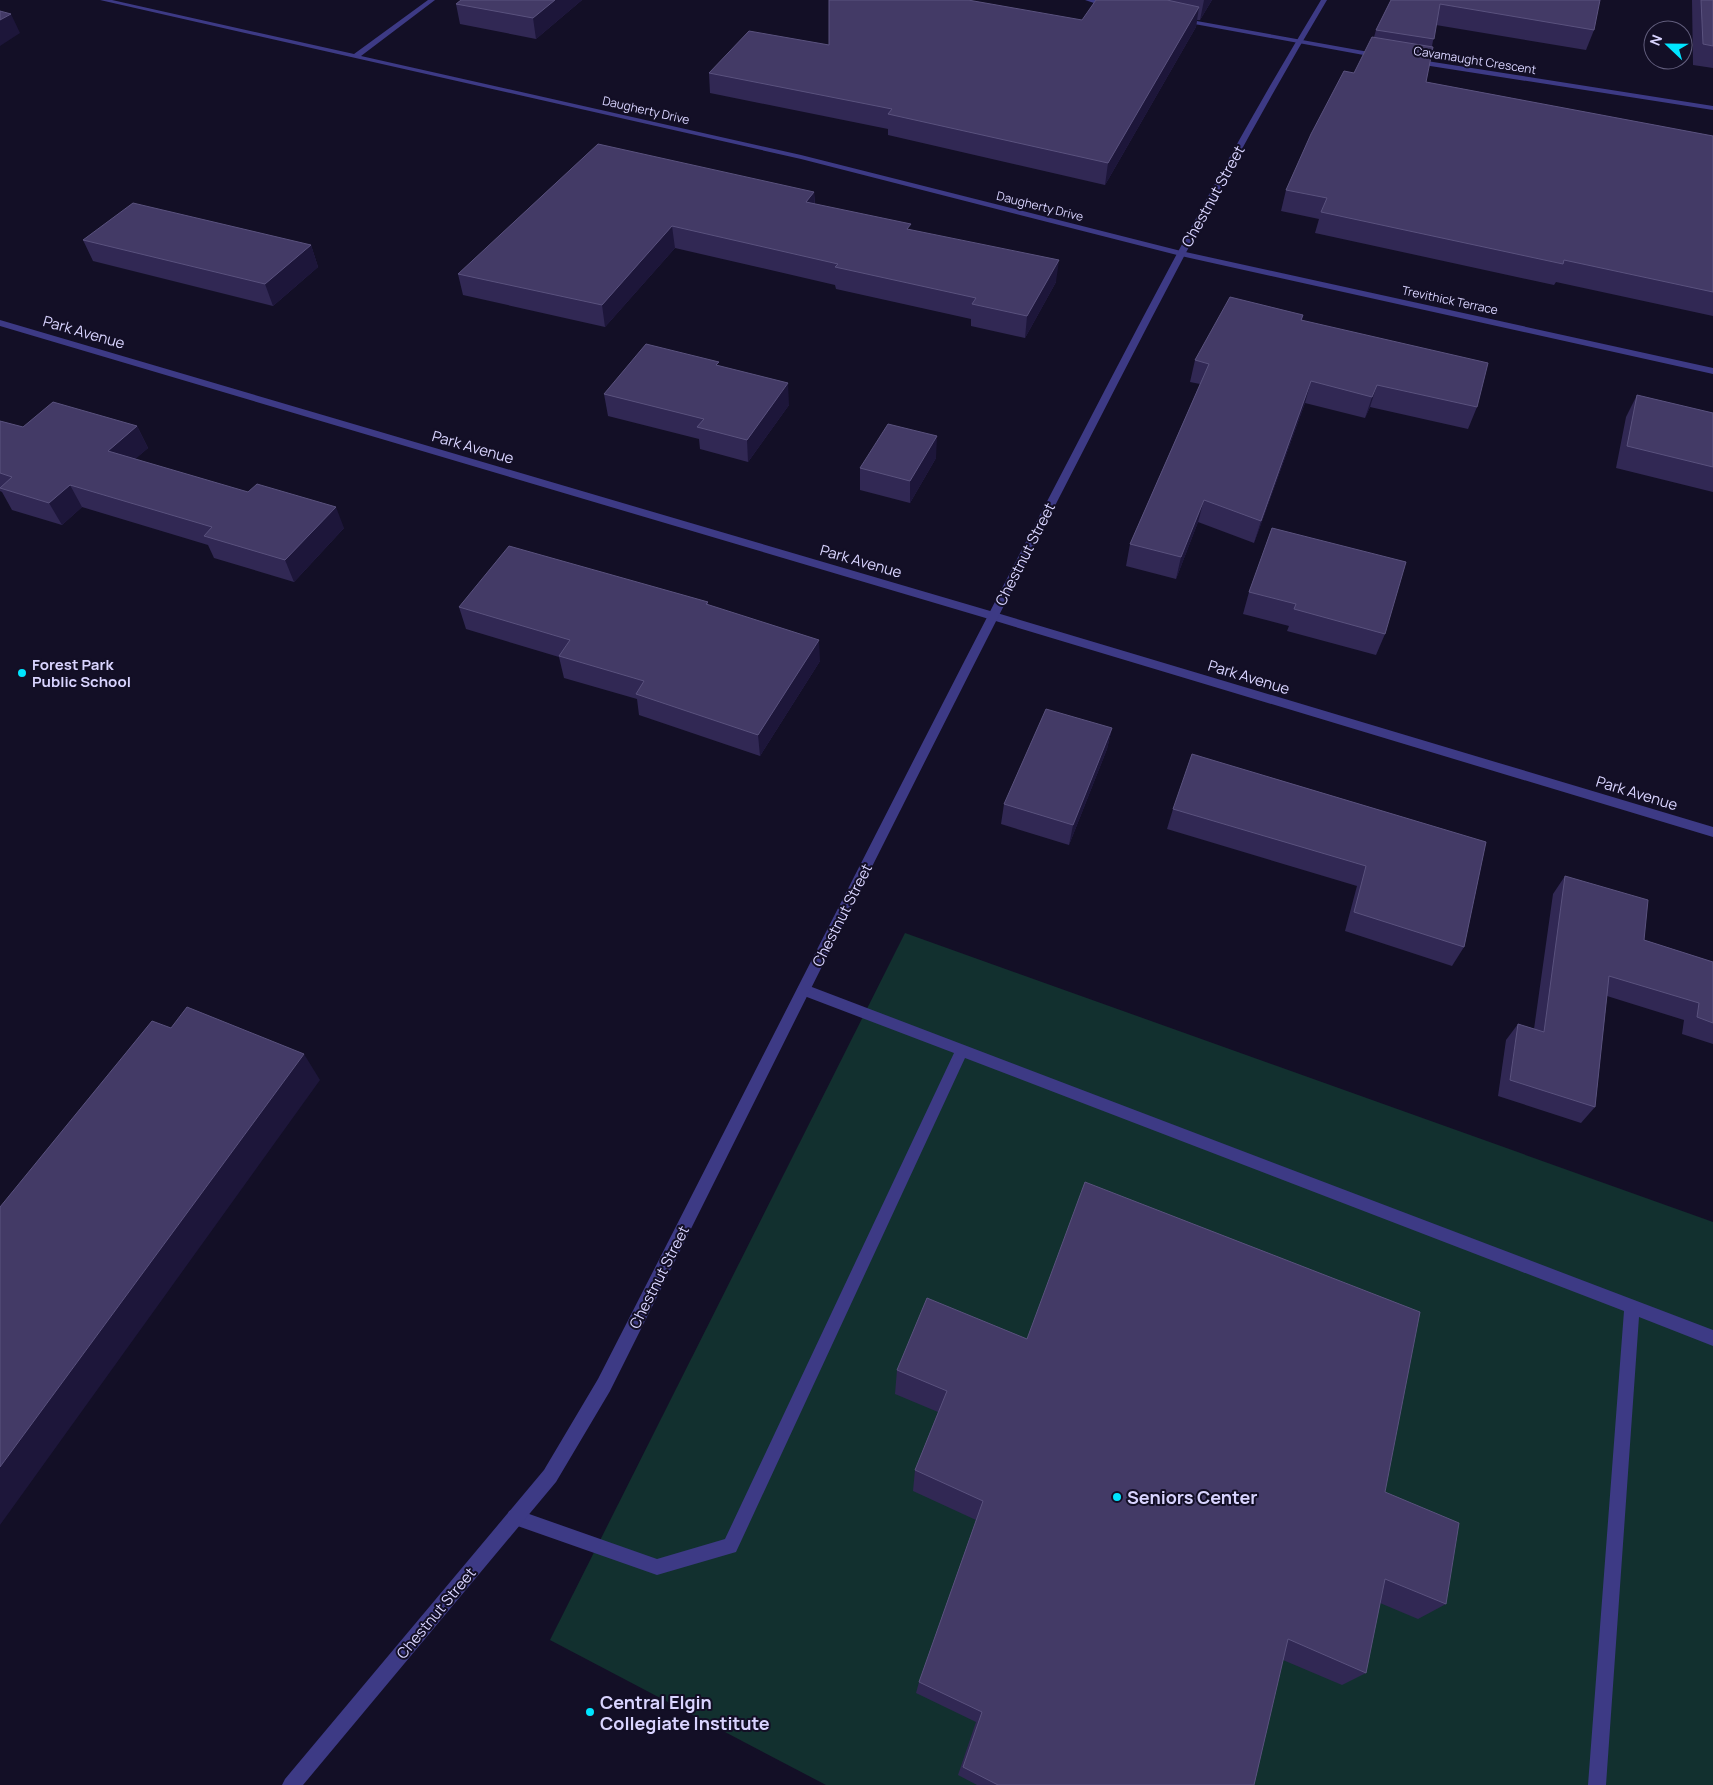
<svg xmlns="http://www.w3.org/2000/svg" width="1713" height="1785" viewBox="0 0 1713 1785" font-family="Manrope,sans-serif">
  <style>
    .green { fill: #12302f }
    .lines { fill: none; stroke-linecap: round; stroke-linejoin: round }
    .service { fill: #3d3a85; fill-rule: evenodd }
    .minor { fill: #3d3a85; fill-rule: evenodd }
    .tertiary { fill: #3d3a85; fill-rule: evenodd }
    .wall { fill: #312854 }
    .shaded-wall { fill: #1d163a }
    .building { fill: #433a66; stroke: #5a527e }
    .poi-dot { fill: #00e5ff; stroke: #130f26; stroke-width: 2 }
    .labels { text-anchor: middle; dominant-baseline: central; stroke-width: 4; stroke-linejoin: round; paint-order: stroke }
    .far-street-label { font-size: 12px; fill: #d9d4ff; stroke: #130f26 }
    .street-label { font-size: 15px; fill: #d9d4ff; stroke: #130f26 }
    .poi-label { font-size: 15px; font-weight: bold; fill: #d9d4ff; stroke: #130f26; text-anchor: start }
    .near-poi-label { font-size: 18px; font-weight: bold; fill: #d9d4ff; stroke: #130f26; text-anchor: start }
  </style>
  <rect width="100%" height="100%" fill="#130f26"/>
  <path class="green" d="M905 933 1713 1222V1785H826L550 1640Z"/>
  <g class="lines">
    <path class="service" d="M804 984 1713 1330V1346L1639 1317 1606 1785H1588L1624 1311 965 1058 736 1552 657 1575 509 1523 507 1517 509 1511 515 1509 657 1559 725 1539 954 1053 799 994 797 990 799 986Z"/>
    <path class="minor" d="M100 0H112L354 54 428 0H435L361 56 801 155 1181 251 1713 368V374L1181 256 801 159Z
      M1085 0H1095L1112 6 1109 8Z
      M1180 18 1380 54 1384 56 1380 58 1178 21V19Z
      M1414 59 1713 106V110L1411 63 1410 61Z
      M0 320 997 613 1713 827V837L989 619 0 326Z"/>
    <path class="tertiary" d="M1321 0H1327C1224 173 1133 354 1041 533 895 818 753 1105 610 1391L556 1482 303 1785H282L285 1779 544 1470 598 1379C742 1098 884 816 1029 536 1123 356 1215 174 1321 0Z"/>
  </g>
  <path class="wall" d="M461 0H582L536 39 460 24 456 4Z
    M1096 0H1212L1200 20H1197L1196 27 1105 185 888 135V129L710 93 709 73 829 45 1082 20Z
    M1391 0H1600L1594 30 1586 50 1436 25 1432 46 1426 82 1713 136V316L1556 282 1554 285 1315 233 1319 219 1281 211 1286 190 1354 73 1374 37 1376 30Z
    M1692 0H1713V68L1693 65Z
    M814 192 815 204 911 230 1056 282 1025 338 971 326V319L836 289 835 285 675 248 605 327 463 295 458 274Z
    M83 240 311 245 318 267 273 306 93 261Z
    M1303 315 1302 320 1477 407 1468 429 1370 407 1365 418 1305 403 1254 543 1198 522 1176 579 1126 566 1130 544 1200 384 1190 382 1195 360Z
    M719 366 789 405 748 462 700 449 699 439 608 416 604 394Z
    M1637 395 1713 413V492L1616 468 1626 417Z
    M0 421 23 427 137 426 148 448 135 459 344 528 294 582 214 558 208 545 82 507 62 525 12 510 2 492 0 491Z
    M936 458 910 503 860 490V468Z
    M1272 528 1385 634 1376 655 1287 631 1289 626 1243 614 1249 592Z
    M708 602V605L820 661 760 756 639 715 637 699 564 678 559 657 466 629 459 607Z
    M1112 728 1107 749 1069 845 1001 824 1004 804Z
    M1173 809 1486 842 1464 947 1452 966 1345 931 1357 886 1167 829Z
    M1565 876 1644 940 1713 962V1044L1682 1034 1684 1020 1607 996 1595 1107 1581 1123 1498 1096 1506 1040 1518 1024 1534 1029 1553 894Z
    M897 1370 1385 1492 1446 1604 1418 1619 1380 1603 1366 1673 1342 1685 1283 1660 1254 1785H977L958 1775 976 1722 916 1693 919 1682 976 1520 913 1491 915 1470 938 1412 895 1394Z"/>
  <path class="shaded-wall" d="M555 0H582L536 39 533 18Z
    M1204 0H1212L1200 20Z
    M1199 7 1196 27 1105 185 1108 163Z
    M11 14 20 33 0 46V20Z
    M814 192 815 213 806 202Z
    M672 226 675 248 605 327 602 305Z
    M311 245 318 267 273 306 265 284Z
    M1059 260 1056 282 1025 338 1027 316Z
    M1311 381 1305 403 1254 543 1261 521Z
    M788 383 789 405 748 462 747 440Z
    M1377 385 1370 407 1365 418 1372 397Z
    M137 426 148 448 119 473 108 451Z
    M937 436 936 458 910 503V481Z
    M70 485 82 507 62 525 49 503Z
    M1204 500 1198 522 1176 579 1181 557Z
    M336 507 344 528 294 582 285 560Z
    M819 640 820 661 760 756 758 735Z
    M1112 728 1107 749 1069 845 1073 825Z
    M304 1054 320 1080 0 1525V1467Z"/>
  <path class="building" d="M461 0H555L533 18 456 4Z
    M829 0H968L1082 20 1096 0H1167L1199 7 1108 163 888 114 892 109 709 73 749 31 829 45Z
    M1391 0H1600L1594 30 1440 4 1434 39 1376 30Z
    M1701 0H1713V46L1703 44Z
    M0 11 11 14 0 20Z
    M1372 37 1433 47 1426 82 1713 136V292L1564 260 1563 264 1321 212 1327 198 1286 190 1311 134 1344 71 1354 73Z
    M598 144 814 192 806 202 911 224 907 229 1059 260 1027 316 972 304 976 298 835 267 838 264 672 226 602 305 458 274Z
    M133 203 311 245 265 284 83 240Z
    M1230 297 1303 315 1301 320 1488 363 1477 407 1377 385 1372 397 1311 381 1261 521 1204 500 1181 557 1130 544 1209 364 1195 360Z
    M646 344 719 362 716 365 788 383 747 440 697 427 704 419 604 394Z
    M1637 395 1713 413V467L1627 446Z
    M53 402 137 426 108 451 248 492 257 484 336 507 285 560 204 536 212 527 70 485 49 503 0 488 12 477 0 473V421L23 427Z
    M888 424 937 436 910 481 860 468Z
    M1272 528 1406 562 1385 634 1294 609 1296 604 1249 592Z
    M509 546 708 602 706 604 819 640 758 735 636 694 644 681 559 656 570 640 459 607Z
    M1046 709 1112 728 1073 825 1004 804Z
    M1192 754 1486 842 1464 947 1354 912 1366 866 1173 809Z
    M1565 876 1648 900 1644 940 1713 962V1023L1697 1017 1699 1003 1609 976 1595 1107 1510 1080 1518 1024 1544 1032Z
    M187 1007 304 1054 0 1467V1207L152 1021 171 1028Z
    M1085 1182 1420 1312 1385 1492 1459 1523 1446 1604 1385 1579 1366 1673 1288 1639 1254 1785H998L963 1767 982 1712 919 1682 983 1501 915 1470 947 1391 897 1370 927 1298 1027 1339Z"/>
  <g class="poi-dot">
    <circle cx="22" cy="673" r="5"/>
    <circle cx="1117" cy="1497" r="5"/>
    <circle cx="590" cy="1712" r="5"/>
  </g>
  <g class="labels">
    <g class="far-street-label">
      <text transform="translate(1475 60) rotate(9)">Cavamaught Crescent</text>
      <text transform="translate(646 110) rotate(13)">Daugherty Drive</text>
      <text transform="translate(1040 206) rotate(14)">Daugherty Drive</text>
      <text transform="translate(1450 300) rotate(12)">Trevithick Terrace</text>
    </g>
    <g class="street-label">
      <text transform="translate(1213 196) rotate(-61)">Chestnut Street</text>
      <text transform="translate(84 332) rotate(16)">Park Avenue</text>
      <text transform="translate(473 447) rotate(16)">Park Avenue</text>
      <text transform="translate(1025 554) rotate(-63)">Chestnut Street</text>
      <text transform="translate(861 561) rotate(16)">Park Avenue</text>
      <text transform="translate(1249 677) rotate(17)">Park Avenue</text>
      <text transform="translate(1637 793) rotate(17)">Park Avenue</text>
      <text transform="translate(842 915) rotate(-63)">Chestnut Street</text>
      <text transform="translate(659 1277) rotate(-63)">Chestnut Street</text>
      <text transform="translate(436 1613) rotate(-50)">Chestnut Street</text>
    </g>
    <g class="poi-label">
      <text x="32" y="664">Forest Park<tspan x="32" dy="17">Public School</tspan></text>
    </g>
    <g class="near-poi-label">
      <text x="1127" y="1497">Seniors Center</text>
      <text x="600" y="1702">Central Elgin<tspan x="600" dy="21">Collegiate Institute</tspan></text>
    </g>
  </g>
  <g transform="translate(1668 45) rotate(292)"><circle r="24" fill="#130f26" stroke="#625e7d"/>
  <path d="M0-4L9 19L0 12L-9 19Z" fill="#00e5ff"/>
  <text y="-8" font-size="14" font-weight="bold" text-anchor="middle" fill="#d9d4ff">N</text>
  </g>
</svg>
